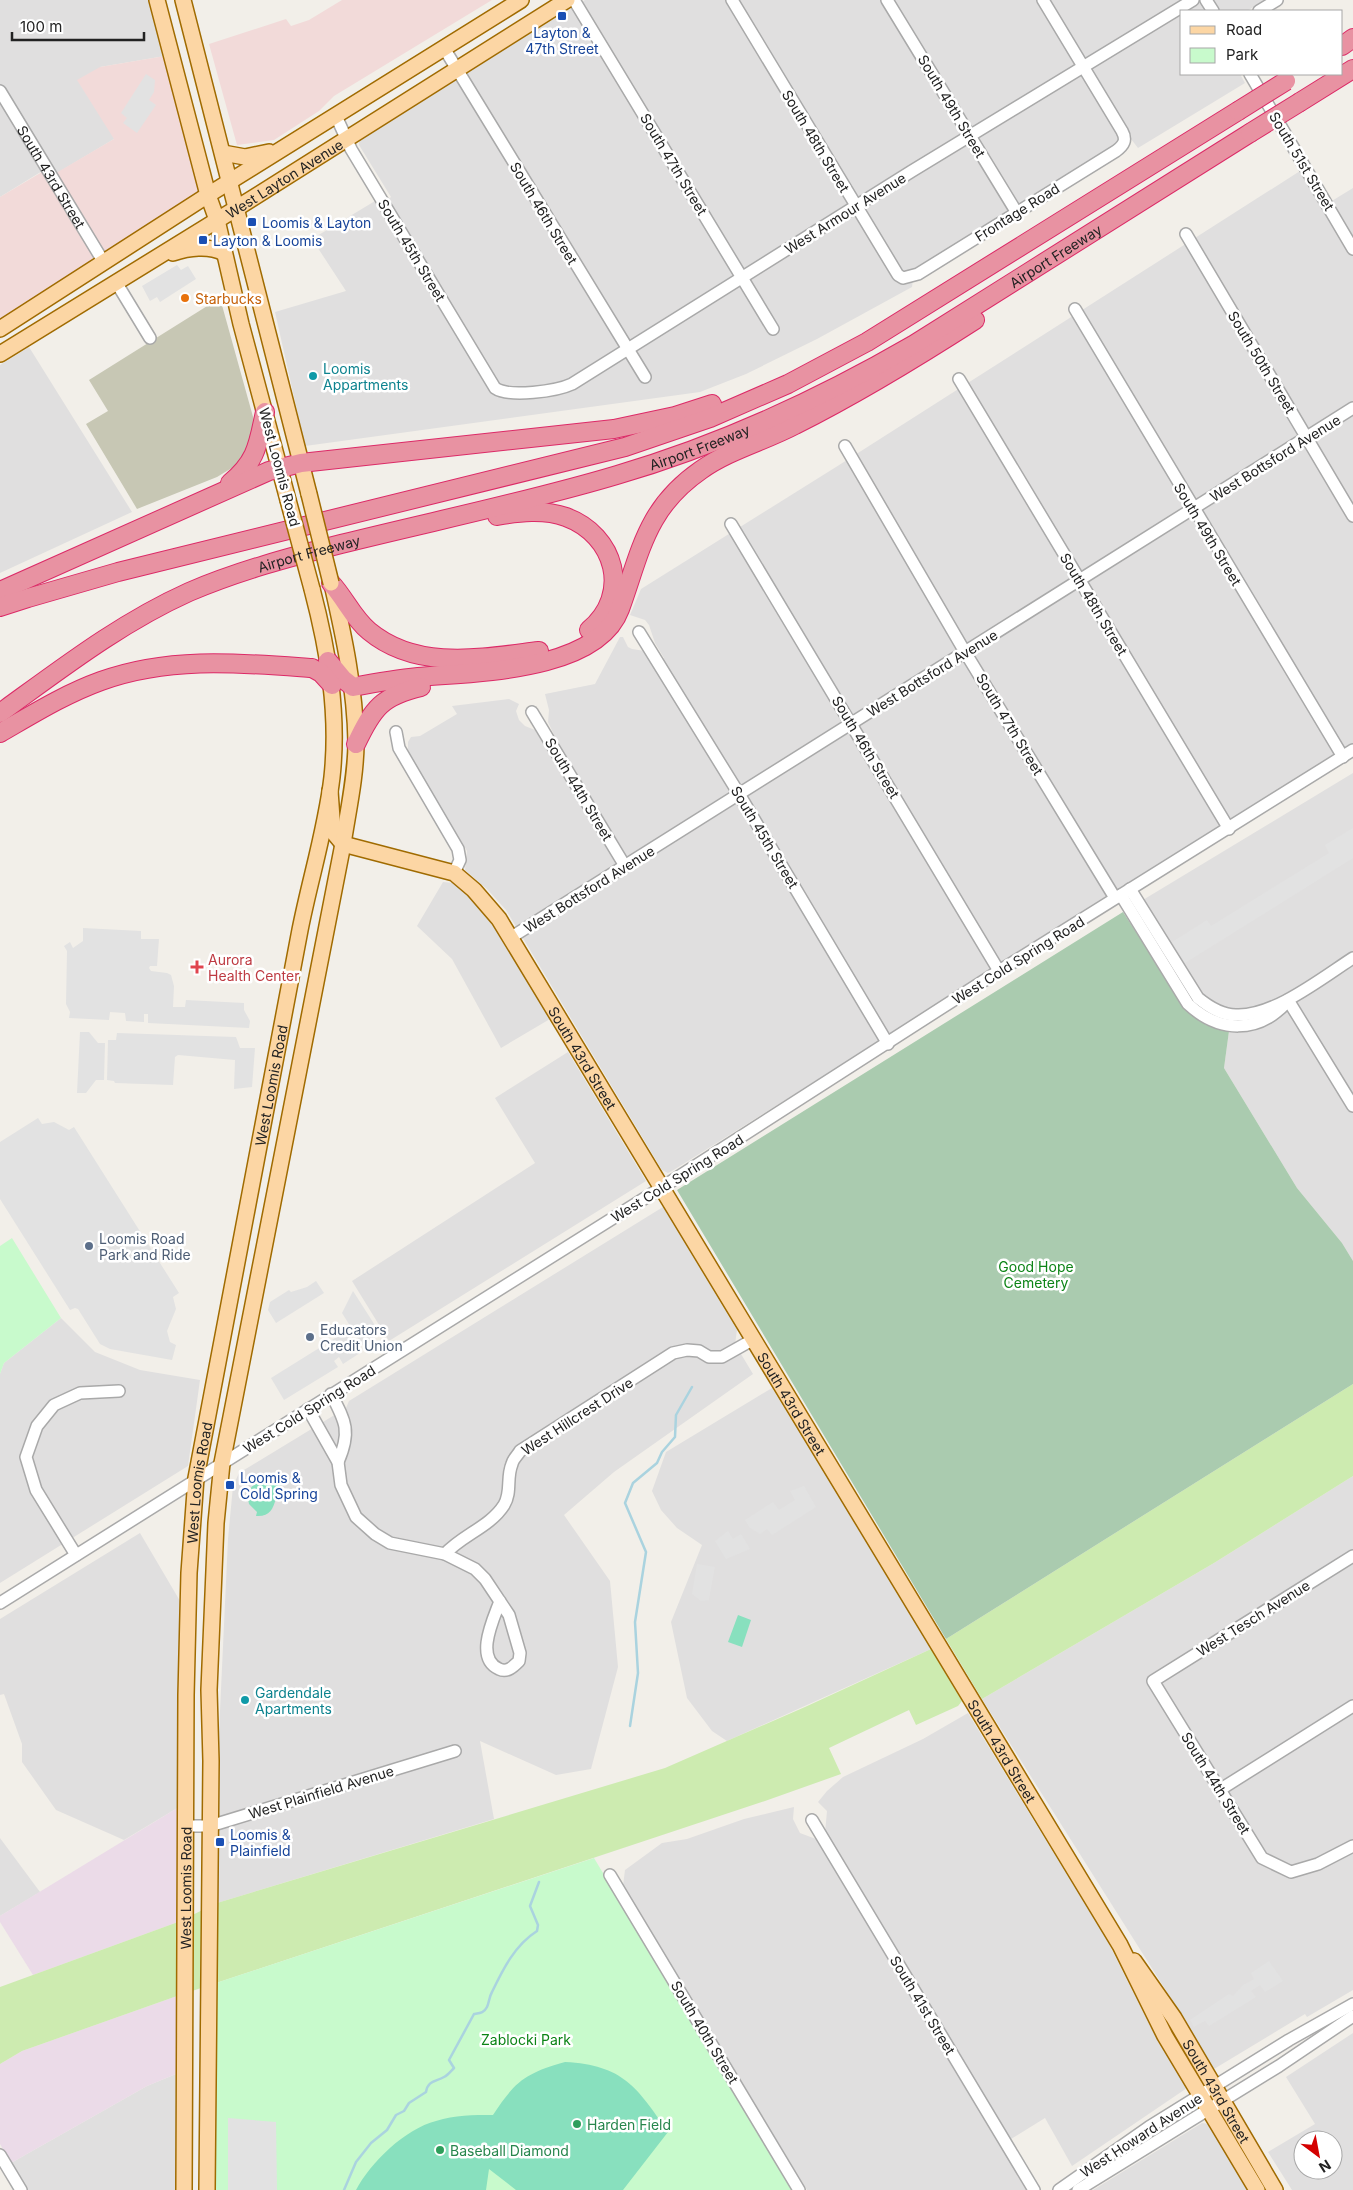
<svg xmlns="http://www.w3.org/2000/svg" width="1353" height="2190" viewBox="0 0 1353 2190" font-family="Inter,sans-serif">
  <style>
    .residential { fill: #e0dfdf; fill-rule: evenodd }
    .commercial { fill: #f2dad9 }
    .industrial { fill: #ebdbe8 }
    .construction { fill: #c7c7b4 }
    .grass { fill: #cdebb0 }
    .cemetery { fill: #aacbaf }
    .park { fill: #c8facc }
    .pitch { fill: #88e0be }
    .parking { fill: #e2e2e2 }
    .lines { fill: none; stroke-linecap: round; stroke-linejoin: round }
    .stream { stroke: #aad3df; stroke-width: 2.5 }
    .minor-casing { stroke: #a9a9a9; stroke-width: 14 }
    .major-casing { stroke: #a06b00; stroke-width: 18 }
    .highway-casing { stroke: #dc2a67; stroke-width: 20 }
    .minor { stroke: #fff; stroke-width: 11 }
    .major { stroke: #fcd6a4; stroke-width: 15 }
    .highway { stroke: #e892a2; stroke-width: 18 }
    .major-bridge-casing { stroke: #a06b00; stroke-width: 18; stroke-linecap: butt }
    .highway-bridge-casing { stroke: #dc2a67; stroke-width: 20; stroke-linecap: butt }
    .major-bridge { stroke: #fcd6a4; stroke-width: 15 }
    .highway-bridge { stroke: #e892a2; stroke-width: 18 }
    .transit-dot { fill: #1a4fb4; stroke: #fff; stroke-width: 2 }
    .food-dot { fill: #e8710a; stroke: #fff; stroke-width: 2 }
    .culture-dot { fill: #0f9aa8; stroke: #fff; stroke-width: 2 }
    .health-dot { fill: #e0444e; stroke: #fff; stroke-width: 2 }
    .service-dot { fill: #5c6f8a; stroke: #fff; stroke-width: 2 }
    .leisure-dot { fill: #2e9e5b; stroke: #fff; stroke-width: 2 }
    .labels { text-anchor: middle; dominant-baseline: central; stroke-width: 5; stroke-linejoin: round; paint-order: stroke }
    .transit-label { font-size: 14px; fill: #164399; stroke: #fff; text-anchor: start }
    .street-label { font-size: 14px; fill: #222; stroke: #fff }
    .food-label { font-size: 14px; fill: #c56008; stroke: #fff; text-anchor: start }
    .culture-label { font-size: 14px; fill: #0d838f; stroke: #fff; text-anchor: start }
    .health-label { font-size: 14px; fill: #be3a42; stroke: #fff; text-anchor: start }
    .service-label { font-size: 14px; fill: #4e5e75; stroke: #fff; text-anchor: start }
    .park-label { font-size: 14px; fill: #0c8416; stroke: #fff }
    .leisure-label { font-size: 14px; fill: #27864d; stroke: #fff; text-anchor: start }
  </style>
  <rect width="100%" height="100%" fill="#f2efe9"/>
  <path class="residential" d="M0 0H153L165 56 100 67 114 139 57 173 52 165 0 197Z
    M585 0H1265L1247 11H1182V74H1240L1245 83 1138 148 1131 139 1116 145 914 271 912 287 817 339 746 374 700 392 305 446 275 312 346 291 312 239 375 201 378 206 391 197 359 145 360 138Z
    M1300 171 1322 207 1353 188V744L672 1171 668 1173 662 1170 506 910 487 889 465 870 467 851 411 758 408 751V742L411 737 420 736 457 714 452 706 509 699 519 704 516 711 519 720 525 726 535 730 549 750 559 745 548 722 549 710 545 694 595 684 620 637H623L628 647 632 649 645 651 654 664 664 658 655 643 649 625 645 620 630 615 641 589 836 467Z
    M29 347 132 512 0 573V365Z
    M1353 773V1261L1342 1243 1297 1188 1224 1068 1229 1031 1206 1025 1182 1003 1123 912Z
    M443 882 454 883 471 896 488 917 550 1019 501 1048 452 959 417 926Z
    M568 1052 646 1181 389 1341 352 1281 535 1163 495 1098Z
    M663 1207 737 1330 735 1344 753 1374 614 1472 564 1515 610 1581 618 1667 591 1769 556 1775 480 1741 494 1819 217 1903V1775L228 1539 233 1486 239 1473 346 1408 349 1401Z
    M61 1318 95 1352 140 1370 200 1380 188 1466 0 1583V1374L4 1363Z
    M772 1388 931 1649 727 1741 712 1731 687 1698 671 1622 702 1545 677 1528 661 1510 652 1491 666 1452Z
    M1353 1476V1990L1307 2017 1305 2014 1214 2069 1184 2019 982 1699 1214 1563Z
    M140 1533 180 1601 179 1807 124 1840 56 1810 22 1762V1744L4 1694 0 1695V1619Z
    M968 1713 1107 1940 1149 2024 1187 2088 1072 2166 1045 2118 1011 2139 825 1833 827 1811 818 1802 827 1791 843 1777 923 1739Z
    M794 1807 793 1819 800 1833 816 1839 1027 2190H807L623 1886 625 1870 662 1843 687 1839 744 1819Z
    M0 1838 40 1892 0 1916Z
    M1353 2033V2190H1292L1268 2152 1315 2124 1286 2077ZM1303 2140H1333V2170H1303Z
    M176 2074V2190H27L11 2163 147 2086Z
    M1202 2123 1209 2124 1249 2190H1093Z"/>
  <path class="commercial" d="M342 0H492L334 96 319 111 274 140 237 145 209 44 286 19 291 26 309 20Z
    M165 56 208 195 0 329V197L47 169 51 176 114 139 77 80 100 67Z"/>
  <path class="industrial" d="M179 1807 178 1922 33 1975 0 1922V1916Z
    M177 1996 176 2074 147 2086 11 2163 0 2144V2064L22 2051Z"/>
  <path class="construction" d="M220 298 255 424 252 439 240 463 217 477 137 509 86 424 108 411 89 380Z"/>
  <path class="grass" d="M1353 1384V1476L1214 1563 982 1699 946 1639Z
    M931 1649 962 1701 958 1706 916 1725 909 1710 829 1748 841 1774 765 1801 177 1996 22 2051 0 2064V1987L178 1922 217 1903 665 1768 805 1707Z"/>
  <path class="cemetery" d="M1123 912 1182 1003 1206 1025 1229 1031 1224 1068 1297 1188 1342 1243 1353 1261V1384L946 1639 677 1190Z"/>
  <path class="park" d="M12 1238 61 1318 4 1363 0 1374V1246Z
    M594 1858 793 2190H215L216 1983Z"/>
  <path class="pitch" d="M264 1481 274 1483 281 1481 282 1483 280 1484 285 1497 276 1498C273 1510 269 1517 256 1516L257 1512 249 1504C246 1492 251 1483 264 1481Z
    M738 1615 751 1620 742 1647 728 1642Z
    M565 2062C623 2065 637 2087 668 2132L623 2190H516L489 2169 486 2190H356C371 2162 405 2129 436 2121 455 2115 473 2115 493 2115 515 2081 526 2073 565 2062Z"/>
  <path class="parking" d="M146 74 155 80 154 92 149 100 156 105 137 133 123 123 127 118 121 113Z
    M177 265 181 270 188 266 196 279 160 302 157 297 150 301 142 286Z
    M1353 828V858L1185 963 1172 942 1207 920 1211 926 1329 853 1325 845Z
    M83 928 141 931V939H159L157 966H150L149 968 151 971 167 973 171 975 174 986 173 1007H185L186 1000 244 1003V1010L250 1021 249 1028 148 1023V1014H144V1022L126 1021 125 1013 110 1012 109 1020 69 1018 70 1012 66 1004 67 951 64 946 70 942 73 948 83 941Z
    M80 1032H89L98 1043H105L104 1080H96L86 1093H77Z
    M117 1033 236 1037 240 1048H255L252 1087 234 1089 235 1060 178 1055 175 1057 173 1085 115 1083 114 1081 107 1080 108 1040H116Z
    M38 1118 42 1124 54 1122 69 1130 74 1127 179 1293 173 1297 176 1309 167 1331 170 1342 176 1345 172 1360 110 1349 100 1344 78 1309 75 1308 70 1310 0 1199V1142Z
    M316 1281 324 1293 276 1323 268 1310 270 1302 289 1290 291 1292 307 1287Z
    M353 1291 378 1330 373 1338 362 1345 342 1313Z
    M347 1330 360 1353 343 1364 339 1357 334 1361 338 1367 284 1400 271 1378 324 1345 328 1351 333 1348 329 1342Z
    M804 1486 816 1507 772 1535 767 1529 760 1534 750 1528 745 1520 773 1502 779 1510 795 1500 790 1491Z
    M728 1531 733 1539 741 1534 750 1549 726 1559 715 1541Z
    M697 1564 715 1567 709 1600 701 1601 692 1594Z
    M1269 1961 1283 1981 1265 1992 1260 1985 1251 1991 1256 1997 1209 2026 1205 2021 1194 2027 1190 2020 1229 1994 1233 1996 1243 1985 1254 1979 1251 1973Z
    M228 2118 276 2122 277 2190H228Z"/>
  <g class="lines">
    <path class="stream" d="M630 1726 638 1673 635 1622 646 1552 625 1503 633 1483 657 1463 662 1452 675 1437 676 1415 692 1387
      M344 2190 356 2162 371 2143 387 2130 396 2115 404 2111 409 2103 426 2092C428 2080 436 2082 444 2077 448 2075 451 2071 454 2068L449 2060 474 2014C480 2013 484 2013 487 2007 489 2003 489 1997 492 1992 503 1969 515 1945 537 1931L538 1925 530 1906 539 1882"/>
    <defs>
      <g id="minor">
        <path d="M574 0 773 329"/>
        <path d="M732 0 898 275 903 278 918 274 1116 151C1124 145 1127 140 1122 131L1043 0"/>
        <path d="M887 0 1017 213"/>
        <path d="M1206 0 1213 11"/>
        <path d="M1259 11 1277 0"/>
        <path d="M444 48 645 377"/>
        <path d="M1250 74 1353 249"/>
        <path id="s1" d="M0 91 103 261"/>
        <path d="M336 116 351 149 495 388C509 398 557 391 572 384L912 171 1193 0"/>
        <path d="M1186 234 1353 516"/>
        <path d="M116 282 150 338"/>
        <path d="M1075 309 1343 757"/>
        <path d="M959 379 1229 829"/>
        <path d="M845 446 965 652 1115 898"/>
        <path d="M731 524 999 971"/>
        <path d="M639 632 739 794 888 1044"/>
        <path d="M532 712 625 866"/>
        <path d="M396 732 399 748 458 849 460 860 454 873"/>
        <path d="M1130 889 1198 998C1209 1007 1221 1015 1236 1015 1273 1017 1322 978 1353 958"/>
        <path d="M1121 895 1188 1004C1219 1033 1258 1034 1287 1002"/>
        <path d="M510 938 1353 408"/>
        <path d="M1288 1000 1353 1106"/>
        <path d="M331 1394C346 1422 351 1432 338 1462"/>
        <path d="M308 1409 338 1462 341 1485 356 1517 375 1534 390 1543 445 1554 475 1569 485 1579 509 1615 520 1653 519 1661C513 1667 507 1673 499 1669 474 1658 494 1618 500 1601"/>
        <path d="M445 1554C462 1535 490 1527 504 1505 512 1492 506 1478 512 1464 513 1459 518 1455 520 1451L673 1353 687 1350 699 1351 709 1357H722L754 1339"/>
        <path d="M76 1555 36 1490 26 1457 37 1426 54 1405 80 1393 119 1391"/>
        <path d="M1353 1556 1153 1681 1262 1858 1291 1872 1318 1864 1353 1846"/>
        <path d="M0 1603 661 1188 999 971 1353 750"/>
        <path d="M1221 1789 1353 1706"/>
        <path d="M812 1820 1034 2190"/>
        <path d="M187 1826H210L455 1751"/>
        <path d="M610 1875 799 2190"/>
        <path d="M0 2155 21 2190"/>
        <path d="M1059 2190 1149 2127 1289 2040 1353 2004"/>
        <path d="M1078 2190 1279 2066 1353 2016"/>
      </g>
      <g id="major">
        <path d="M157 0 208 195 217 220 241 324 288 500"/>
        <path d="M183 0 309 494"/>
        <path d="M223 153 245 157 269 152"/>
        <path d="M173 253C188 248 209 245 224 253"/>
        <path d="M0 329 208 195 521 0"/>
        <path id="s2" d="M0 354 237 208 567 0"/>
        <path id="s3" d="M330 791 333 832 343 844 454 873 474 890 499 919 1120 1945 1165 2036 1257 2190"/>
        <path id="s4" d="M1134 1961 1174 2018 1275 2190"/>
        <path id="s5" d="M184 2190 186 1695 189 1573 196 1478 300 930C310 879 326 829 332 777 339 713 328 650 312 589"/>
        <path d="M207 2190 211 1761 209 1690 216 1523 222 1463 343 844C348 811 356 776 356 742 355 688 344 637 332 584"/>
      </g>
      <g id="highway">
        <path d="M1342 46 1353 38"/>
        <path d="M1300 102 1353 69"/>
        <path d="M230 483C257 461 258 444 265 412"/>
        <path d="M497 516C519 512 544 509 566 517 615 535 632 594 589 630"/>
        <path d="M331 583C345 598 353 618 369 631 417 671 482 658 539 651"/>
        <path d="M0 591 269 471 301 463 614 429 675 416 712 404"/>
        <path d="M0 607 28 598 118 572 625 447 710 418 788 384 867 342 1238 111"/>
        <path d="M328 661 343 679 353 687C374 683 396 679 418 677 474 672 597 672 620 609 641 551 646 508 701 470 729 450 765 441 795 425 857 394 916 358 975 320"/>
        <path id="s6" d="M0 713C61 669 120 623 189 592 238 571 290 557 341 544 433 521 527 502 617 475 723 444 818 400 913 345L1250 133"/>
        <path d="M0 733C33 714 65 694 101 681 169 656 242 663 312 668L321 673 332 685"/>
        <path d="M356 744C373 708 382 696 421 687"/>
      </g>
    </defs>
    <use href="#minor" class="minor-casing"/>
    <use href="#major" class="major-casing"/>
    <use href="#highway" class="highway-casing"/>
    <use href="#minor" class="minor"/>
    <use href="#major" class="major"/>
    <use href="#highway" class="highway"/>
    <defs>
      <path id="major-bridge" d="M309 494 331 583
        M288 500 312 589"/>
      <path id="highway-bridge" d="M1238 111 1286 81
        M1250 133 1300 102"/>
    </defs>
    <use href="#major-bridge" class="major-bridge-casing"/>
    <use href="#highway-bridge" class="highway-bridge-casing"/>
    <use href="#major-bridge" class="major-bridge"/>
    <use href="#highway-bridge" class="highway-bridge"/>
  </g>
  <g class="transit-dot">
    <rect x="557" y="11" width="10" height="10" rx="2.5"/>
    <rect x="247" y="217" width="10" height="10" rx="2.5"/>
    <rect x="198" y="235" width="10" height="10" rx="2.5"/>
    <rect x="225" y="1480" width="10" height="10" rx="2.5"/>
    <rect x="215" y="1837" width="10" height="10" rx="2.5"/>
  </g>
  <circle class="food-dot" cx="185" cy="298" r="5"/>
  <g class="culture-dot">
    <circle cx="313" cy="376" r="5"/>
    <circle cx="245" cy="1700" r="5"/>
  </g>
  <path class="health-dot" d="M194.5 959.5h5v5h5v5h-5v5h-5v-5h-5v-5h5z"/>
  <g class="service-dot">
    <circle cx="89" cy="1246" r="5"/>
    <circle cx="310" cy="1337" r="5"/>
  </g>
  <g class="leisure-dot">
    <circle cx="577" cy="2124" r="5"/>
    <circle cx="440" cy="2150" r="5"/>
  </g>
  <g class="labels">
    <g class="transit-label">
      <text x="562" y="32" text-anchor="middle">Layton &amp;<tspan x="562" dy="16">47th Street</tspan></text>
      <text x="262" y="222">Loomis &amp; Layton</text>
      <text x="213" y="240">Layton &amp; Loomis</text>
      <text x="240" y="1477">Loomis &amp;<tspan x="240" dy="16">Cold Spring</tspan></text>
      <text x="230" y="1834">Loomis &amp;<tspan x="230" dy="16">Plainfield</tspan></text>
    </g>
    <g class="street-label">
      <text transform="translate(952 106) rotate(59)">South 49th Street</text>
      <text transform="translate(816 141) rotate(59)">South 48th Street</text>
      <text transform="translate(1302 161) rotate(59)">South 51st Street</text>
      <text transform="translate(674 164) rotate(59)">South 47th Street</text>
      <text stroke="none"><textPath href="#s1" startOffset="100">South 43rd Street</textPath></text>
      <text stroke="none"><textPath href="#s2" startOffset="334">West Layton Avenue</textPath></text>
      <text transform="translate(1017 212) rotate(-32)">Frontage Road</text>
      <text transform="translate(544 213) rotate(59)">South 46th Street</text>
      <text transform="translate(845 213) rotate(-32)">West Armour Avenue</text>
      <text transform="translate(412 250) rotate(59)">South 45th Street</text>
      <text stroke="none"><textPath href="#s6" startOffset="1161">Airport Freeway</textPath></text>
      <text transform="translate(1262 362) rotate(59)">South 50th Street</text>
      <text stroke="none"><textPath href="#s6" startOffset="756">Airport Freeway</textPath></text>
      <text transform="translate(1275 458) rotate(-32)">West Bottsford Avenue</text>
      <text transform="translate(280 467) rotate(75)">West Loomis Road</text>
      <text transform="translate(1208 534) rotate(59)">South 49th Street</text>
      <text stroke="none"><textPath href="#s6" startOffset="351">Airport Freeway</textPath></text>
      <text transform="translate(1094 604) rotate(59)">South 48th Street</text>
      <text transform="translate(932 673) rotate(-32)">West Bottsford Avenue</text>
      <text transform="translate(1010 724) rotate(59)">South 47th Street</text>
      <text transform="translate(866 747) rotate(59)">South 46th Street</text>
      <text transform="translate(579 789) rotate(59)">South 44th Street</text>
      <text transform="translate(765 837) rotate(59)">South 45th Street</text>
      <text transform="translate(589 889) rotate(-32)">West Bottsford Avenue</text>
      <text transform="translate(1018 960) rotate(-32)">West Cold Spring Road</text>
      <text stroke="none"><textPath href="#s3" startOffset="398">South 43rd Street</textPath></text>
      <text stroke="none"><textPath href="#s5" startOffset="1112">West Loomis Road</textPath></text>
      <text transform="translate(677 1178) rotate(-32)">West Cold Spring Road</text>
      <text stroke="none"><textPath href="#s3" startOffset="802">South 43rd Street</textPath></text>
      <text transform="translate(309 1409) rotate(-32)">West Cold Spring Road</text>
      <text transform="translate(577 1416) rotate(-33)">West Hillcrest Drive</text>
      <text stroke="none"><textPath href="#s5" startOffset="708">West Loomis Road</textPath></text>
      <text transform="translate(1253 1618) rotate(-32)">West Tesch Avenue</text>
      <text stroke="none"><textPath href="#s3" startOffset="1208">South 43rd Street</textPath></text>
      <text transform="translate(1216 1783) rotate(58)">South 44th Street</text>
      <text transform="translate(321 1792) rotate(-17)">West Plainfield Avenue</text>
      <text stroke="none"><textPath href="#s5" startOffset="302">West Loomis Road</textPath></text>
      <text transform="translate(923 2005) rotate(59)">South 41st Street</text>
      <text transform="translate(705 2032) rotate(59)">South 40th Street</text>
      <text stroke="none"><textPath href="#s4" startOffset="154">South 43rd Street</textPath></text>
      <text transform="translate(1141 2135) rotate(-33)">West Howard Avenue</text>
    </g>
    <g class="food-label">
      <text x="195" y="298">Starbucks</text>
    </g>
    <g class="culture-label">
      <text x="323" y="368">Loomis<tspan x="323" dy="16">Appartments</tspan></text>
      <text x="255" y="1692">Gardendale<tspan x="255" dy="16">Apartments</tspan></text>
    </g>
    <g class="health-label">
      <text x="208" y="959">Aurora<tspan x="208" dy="16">Health Center</tspan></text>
    </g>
    <g class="service-label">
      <text x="99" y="1238">Loomis Road<tspan x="99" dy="16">Park and Ride</tspan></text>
      <text x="320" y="1329">Educators<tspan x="320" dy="16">Credit Union</tspan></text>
    </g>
    <g class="park-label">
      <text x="1036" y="1266">Good Hope<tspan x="1036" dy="16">Cemetery</tspan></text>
      <text x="526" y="2039">Zablocki Park</text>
    </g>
    <g class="leisure-label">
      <text x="587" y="2124">Harden Field</text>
      <text x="450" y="2150">Baseball Diamond</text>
    </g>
  </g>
  <rect x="1180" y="10" width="162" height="65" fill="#ffffff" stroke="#a7a7a7"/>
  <rect x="1190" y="26" width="25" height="8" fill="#fcd6a4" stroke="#a7a7a7"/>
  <text x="1226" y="35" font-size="15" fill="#222222">Road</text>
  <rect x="1190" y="48" width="25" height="15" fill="#c8facc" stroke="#a7a7a7"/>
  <text x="1226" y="60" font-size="15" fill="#222222">Park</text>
  <g transform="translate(1318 2155) rotate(148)"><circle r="24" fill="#ffffff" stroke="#a7a7a7"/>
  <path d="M0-4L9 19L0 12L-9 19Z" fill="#d40000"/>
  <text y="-8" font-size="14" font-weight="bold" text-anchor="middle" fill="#222222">N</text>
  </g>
  <path d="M12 32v8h132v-8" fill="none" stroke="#222222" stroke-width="2.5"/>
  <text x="20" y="32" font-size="15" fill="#222222" stroke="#ffffff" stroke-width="4" paint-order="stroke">100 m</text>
</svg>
